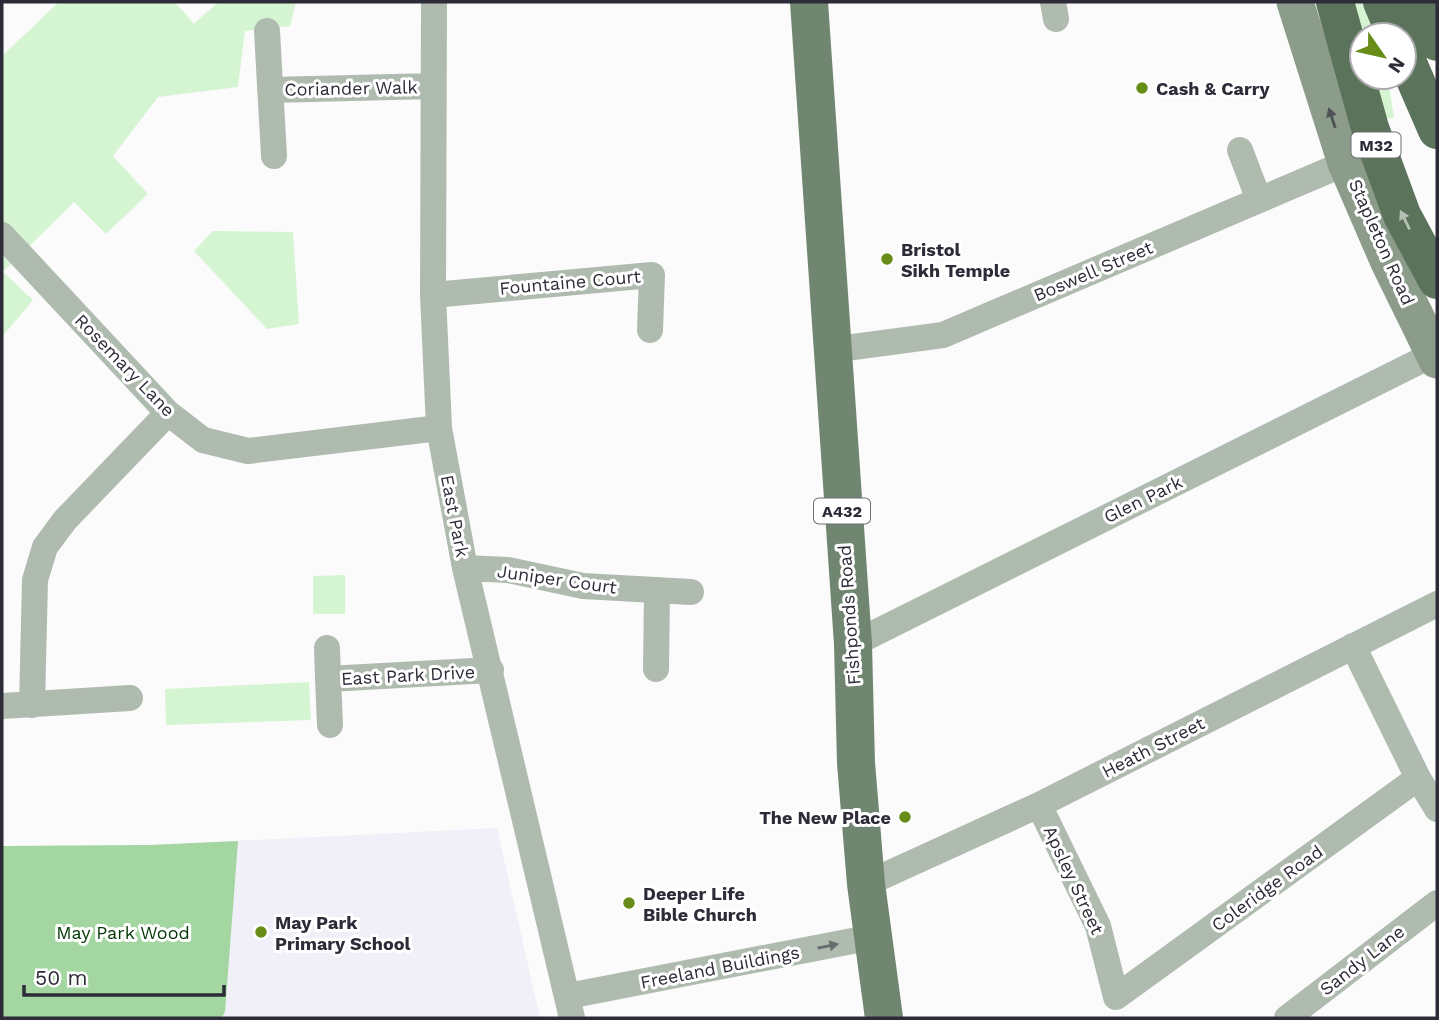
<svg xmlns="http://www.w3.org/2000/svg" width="1439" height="1020" viewBox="0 0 1439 1020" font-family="'Work Sans',sans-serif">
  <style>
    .built { fill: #f1f0f8 }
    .green { fill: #d5f5d2 }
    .forest { fill: #a3d6a0 }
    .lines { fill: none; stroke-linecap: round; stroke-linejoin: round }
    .street { stroke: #b0bbaf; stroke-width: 26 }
    .secondary { stroke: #8b9c8a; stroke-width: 37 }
    .primary { stroke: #718670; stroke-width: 38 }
    .highway { stroke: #5b735a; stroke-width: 38 }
    .oneway { fill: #4f5355 }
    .oneway2 { fill: #b5c0b5 }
    .oneway3 { fill: #686c6e }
    .poi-dot { fill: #678d18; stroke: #fff; stroke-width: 2.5 }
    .labels { text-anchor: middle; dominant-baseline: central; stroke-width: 6; stroke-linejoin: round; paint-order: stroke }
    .shield { fill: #fff; stroke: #6d6b74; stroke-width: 2 }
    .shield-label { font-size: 16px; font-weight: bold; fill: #2e2b38 }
    .street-label { font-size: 18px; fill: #2e2b38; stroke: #fff }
    .poi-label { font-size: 18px; font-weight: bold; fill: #2e2b38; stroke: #fff; text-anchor: start }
    .park-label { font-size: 18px; fill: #003702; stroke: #fff }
  </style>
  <rect width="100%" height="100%" fill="#fbfbfb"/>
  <path class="built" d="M497 828 540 1018H2V846L150 845Z"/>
  <path class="green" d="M59 2H175L194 24 218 2H296L290 26 245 31 238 87 158 97 113 156 148 194 106 234 74 202 3 272 33 300 2 337V56Z
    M1331 2H1377L1382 35H1362V77H1388L1394 118 1363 120Z
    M213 231 293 232 299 324 267 329 194 251Z
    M345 575V614H313V576Z
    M309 682 311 720 166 725 165 689Z"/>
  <path class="forest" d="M238 841 225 1012 221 1018H2V846L150 845Z"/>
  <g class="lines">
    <path class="street" d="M434 2 433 295 439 428 465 568 572 1018
      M1053 2 1056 19
      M267 31 274 156
      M270 90 433 86
      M1240 150 1259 200
      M2 235 168 413 203 440 248 451 439 428
      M433 295 652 275 650 330
      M831 350 943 335 1346 163
      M465 568 508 570 583 586 691 592
      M853 644 1434 354
      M1353 646 1418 778 1437 809
      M327 648 328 679
      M656 669 657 590
      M32 705 35 580 45 547 65 520 168 413
      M2 706 130 698
      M330 725 328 679 491 670
      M1039 805 1098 926 1116 997 1418 778
      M866 884 1039 805 1437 604
      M568 996 873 937
      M1287 1018 1437 903"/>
    <path class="secondary" d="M1295 2 1346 163 1388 260 1437 360"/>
    <path class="primary" d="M809 2 853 644 856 763 866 884 884 1018"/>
    <path class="highway" d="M1335 2 1370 128 1402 215 1437 280
      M1382 2 1396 35
      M1420 2 1437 42
      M1404 54 1437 130"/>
  </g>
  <defs><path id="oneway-solid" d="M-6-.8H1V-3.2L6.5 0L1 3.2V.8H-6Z" transform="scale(1.75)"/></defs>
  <use class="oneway" href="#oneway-solid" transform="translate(1332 118) rotate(-108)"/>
  <use class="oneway2" href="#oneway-solid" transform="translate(1405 220) rotate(-116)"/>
  <use class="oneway3" href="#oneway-solid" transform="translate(828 946) rotate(-11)"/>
  <g class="poi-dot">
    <circle cx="1142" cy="88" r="7"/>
    <circle cx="887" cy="259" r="7"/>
    <circle cx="905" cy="817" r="7"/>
    <circle cx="629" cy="903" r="7"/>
    <circle cx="261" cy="932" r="7"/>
  </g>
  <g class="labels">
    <g class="shield">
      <rect x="1351.5" y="132.5" width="49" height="25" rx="5"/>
      <rect x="814" y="498.5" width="56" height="25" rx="5"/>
    </g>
    <g class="shield-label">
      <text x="1376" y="145">M32</text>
      <text x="842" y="511">A432</text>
    </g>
    <g class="street-label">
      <text transform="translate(351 88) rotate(-1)">Coriander Walk</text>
      <text transform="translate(1382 242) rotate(66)">Stapleton Road</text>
      <text transform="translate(1093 271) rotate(-23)">Boswell Street</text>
      <text transform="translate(570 282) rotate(-5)">Fountaine Court</text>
      <text transform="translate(125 365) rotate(46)">Rosemary Lane</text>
      <text transform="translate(1143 499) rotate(-26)">Glen Park</text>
      <text transform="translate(455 516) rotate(79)">East Park</text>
      <text transform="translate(557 579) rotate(8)">Juniper Court</text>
      <text transform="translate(849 615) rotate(-94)">Fishponds Road</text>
      <text transform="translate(408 675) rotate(-3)">East Park Drive</text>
      <text transform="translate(1153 747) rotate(-27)">Heath Street</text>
      <text transform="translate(1074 880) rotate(65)">Apsley Street</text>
      <text transform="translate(1267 888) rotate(-36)">Coleridge Road</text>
      <text transform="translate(1362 960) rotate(-38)">Sandy Lane</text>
      <text transform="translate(720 967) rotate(-11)">Freeland Buildings</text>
    </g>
    <g class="poi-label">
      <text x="1156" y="88">Cash &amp; Carry</text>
      <text x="901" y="249">Bristol<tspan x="901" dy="21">Sikh Temple</tspan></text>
      <text x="891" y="817" text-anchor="end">The New Place</text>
      <text x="643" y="893">Deeper Life<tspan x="643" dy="21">Bible Church</tspan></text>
      <text x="275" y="922">May Park<tspan x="275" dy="21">Primary School</tspan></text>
    </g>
    <g class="park-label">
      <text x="123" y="932">May Park Wood</text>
    </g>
  </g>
  <rect width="1439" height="1020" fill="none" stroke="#2e2b38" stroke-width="7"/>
  <g transform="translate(1383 56) rotate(124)"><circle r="33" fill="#ffffff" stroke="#abaaaf" stroke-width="2"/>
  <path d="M0-5L12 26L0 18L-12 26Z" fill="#678d18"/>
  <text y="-10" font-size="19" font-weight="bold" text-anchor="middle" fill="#2e2b38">N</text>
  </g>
  <path d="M24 985v10h200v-10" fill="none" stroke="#2e2b38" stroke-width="3.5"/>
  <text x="35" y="985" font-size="21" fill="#2e2b38" stroke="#ffffff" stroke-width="5" paint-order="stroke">50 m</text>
</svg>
